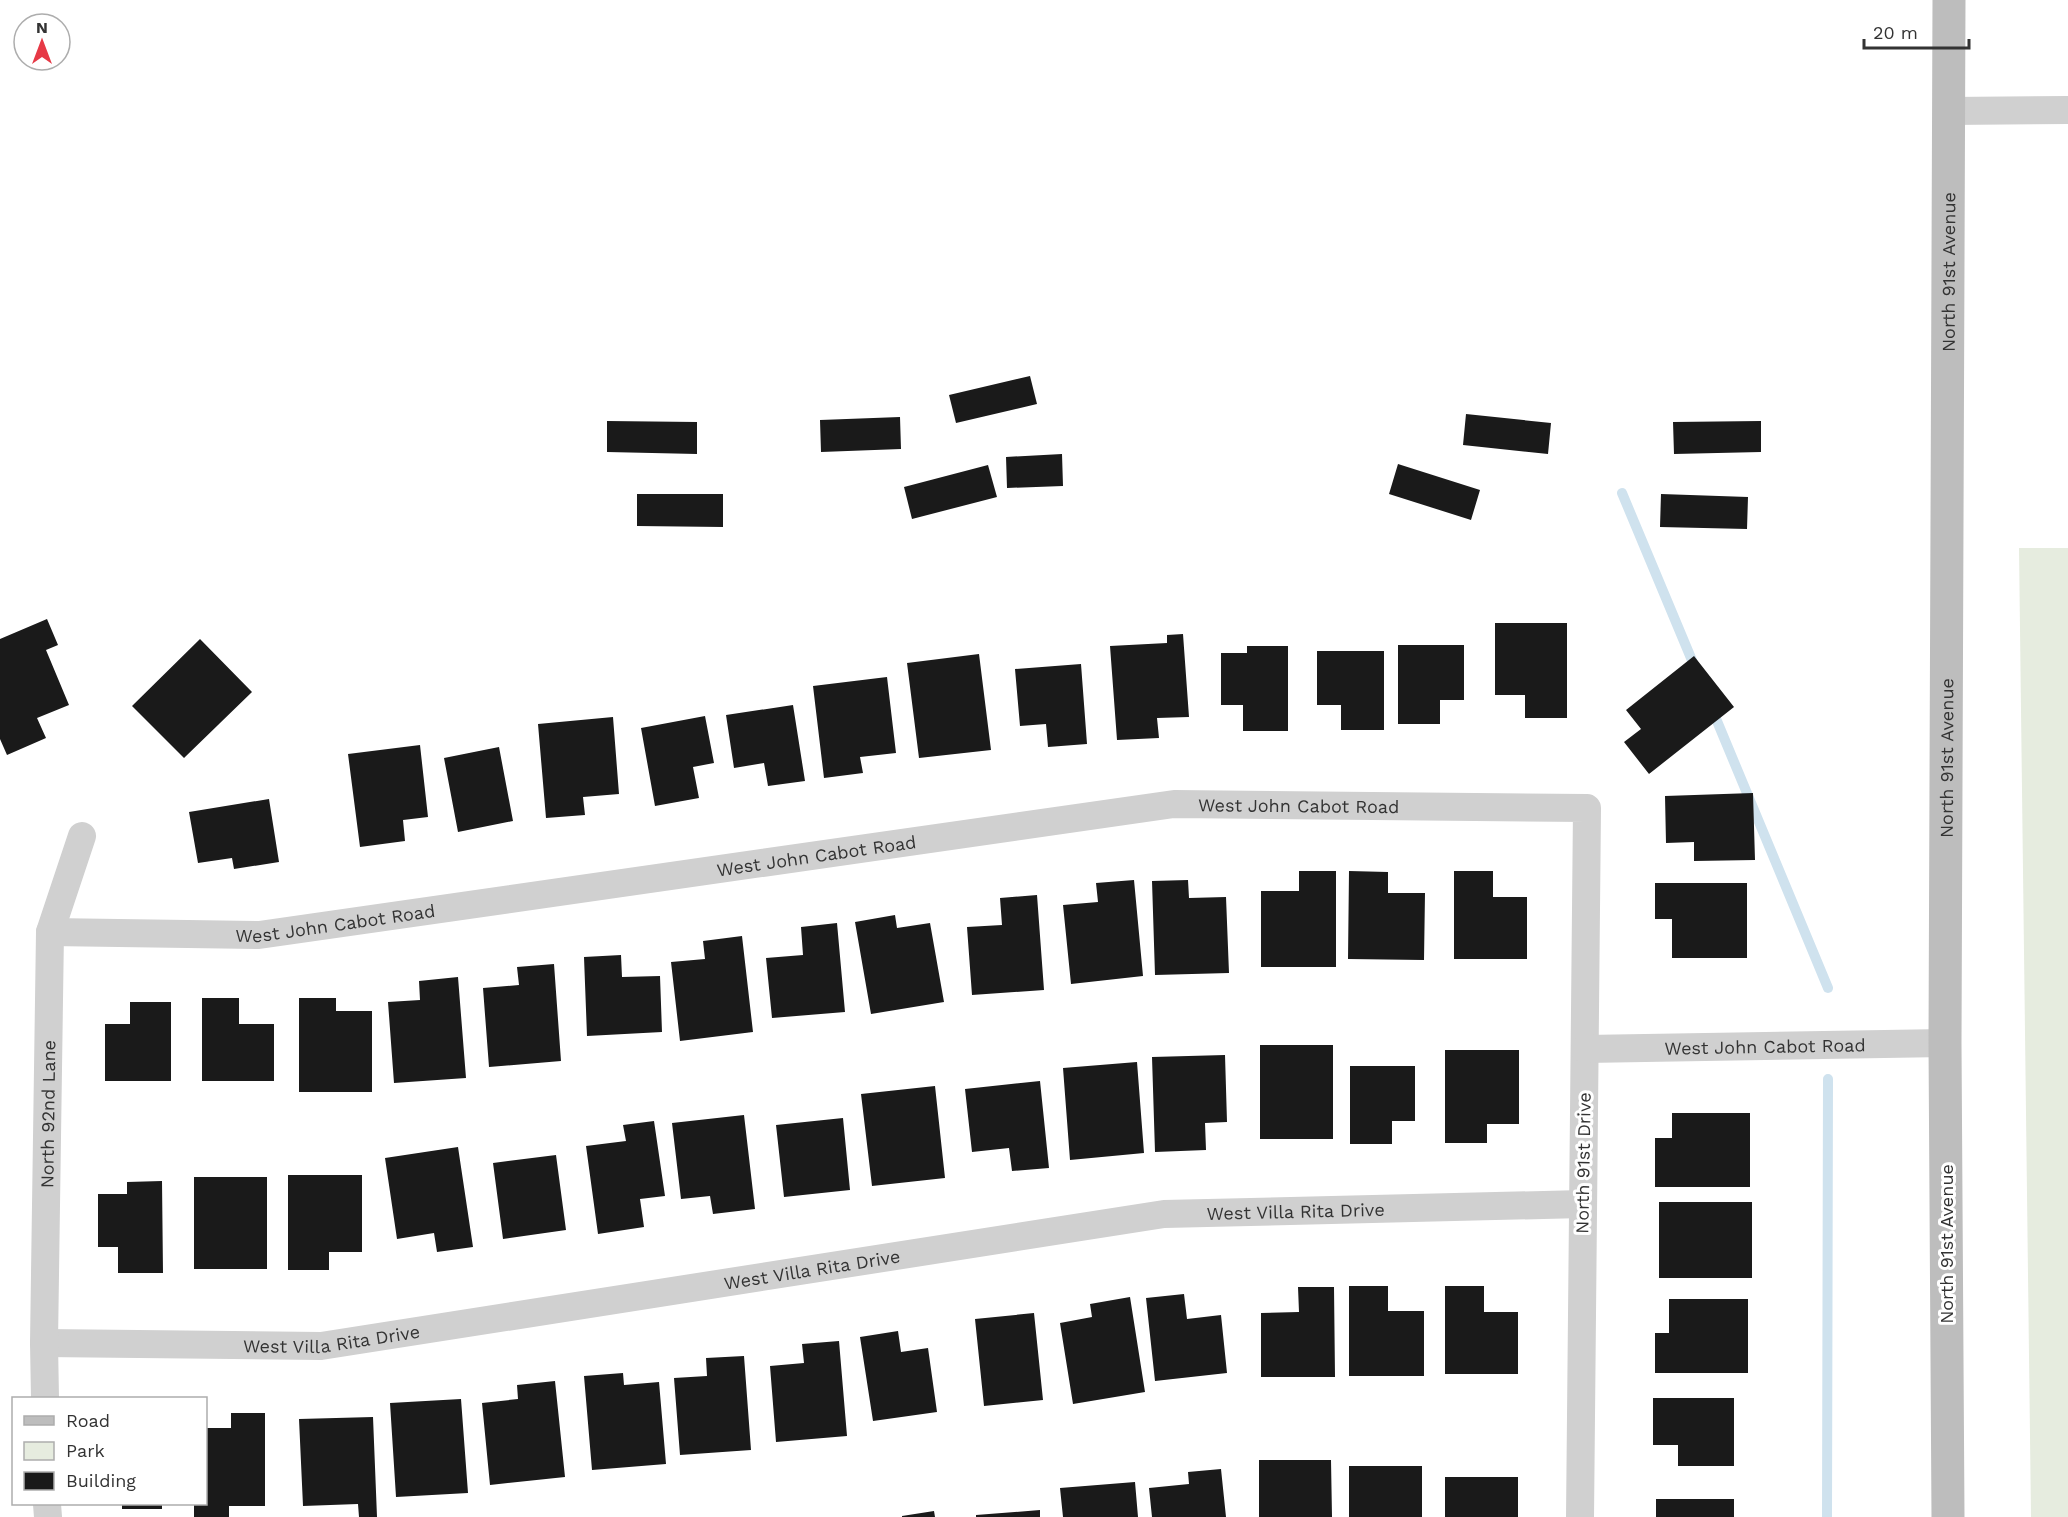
<svg xmlns="http://www.w3.org/2000/svg" width="2068" height="1517" viewBox="0 0 2068 1517" font-family="'Work Sans',sans-serif">
  <style>
    .green { fill: #e6ecdf }
    .lines { fill: none; stroke-linecap: round; stroke-linejoin: round }
    .stream { stroke: #cfe2ee; stroke-width: 10 }
    .building { fill: #1a1a1a }
    .street { stroke: #d0d0d0; stroke-width: 28 }
    .secondary { stroke: #bdbdbd; stroke-width: 33 }
    .labels { text-anchor: middle; dominant-baseline: central; stroke-width: 6; stroke-linejoin: round; paint-order: stroke }
    .street-label { font-size: 18px; fill: #333; stroke: #fff }
  </style>
  <rect width="100%" height="100%" fill="#fff"/>
  <path class="green" d="M2019 548H2068V1517H2031Z"/>
  <g class="lines">
    <path class="stream" d="M1622 493 1696 670
      M1712 709 1828 988
      M1827 1517 1828 1079"/>
  </g>
  <path class="building" d="M1030 376 1037 404 956 423 949 395Z
    M1466 414 1551 423 1548 454 1463 445Z
    M900 417 901 449 821 452 820 420Z
    M607 421 697 422V454L607 452Z
    M1761 421V452L1674 454 1673 422Z
    M1062 454 1063 486 1007 488 1006 457Z
    M1398 464 1480 490 1471 520 1389 494Z
    M988 465 997 497 912 519 904 487Z
    M637 494H723V527L637 526Z
    M1661 494 1748 497 1747 529 1660 527Z
    M47 619 58 645 46 650 69 705 37 718 46 738 7 755 0 739V639Z
    M1495 623H1567V718H1525V695H1495Z
    M1183 634 1189 717 1157 718 1159 738 1117 740 1110 646 1167 643V635Z
    M200 639 252 692 184 758 132 706Z
    M1398 645H1464V700H1440V724H1398Z
    M1247 646H1288V731H1243V705H1221V653H1247Z
    M1317 651H1384V730H1341V705H1317Z
    M979 654 991 750 919 758 907 663Z
    M1694 656 1734 707 1649 774 1624 742 1641 729 1626 710Z
    M1081 664 1087 744 1048 747 1046 724 1020 726 1015 669Z
    M887 677 896 753 860 757 863 773 824 778 813 686Z
    M793 705 805 781 768 786 764 763 734 768 726 715Z
    M705 716 714 763 693 767 699 798 655 806 641 728Z
    M613 717 619 794 583 797 585 815 546 818 538 724Z
    M420 745 428 817 403 820 405 841 360 847 348 754Z
    M499 747 513 821 458 832 444 758Z
    M1753 793 1755 860 1694 861V842L1666 843 1665 796Z
    M269 799 279 862 234 869 232 858 198 863 189 812Z
    M1299 871H1336V967H1261V891H1299Z
    M1349 871 1388 872V893H1425L1424 960 1348 959Z
    M1454 871H1493V897H1527V959H1454Z
    M1134 880 1143 976 1071 984 1063 905 1098 902 1096 883Z
    M1188 880 1189 898 1226 897 1229 973 1155 975 1152 881Z
    M1655 883H1747V958H1672V919H1655Z
    M1037 895 1044 990 972 995 967 927 1002 925 1000 898Z
    M895 915 897 928 930 923 944 1002 871 1014 855 922Z
    M837 923 845 1012 772 1018 766 958 803 955 801 927Z
    M742 936 753 1032 680 1041 671 962 705 959 703 941Z
    M621 955 622 977 660 976 662 1032 587 1036 584 957Z
    M554 964 561 1061 489 1067 483 988 519 985 517 967Z
    M458 977 466 1078 394 1083 388 1002 420 1000 419 981Z
    M202 998H239V1024H274V1081H202Z
    M299 998H336V1011H372V1092H299Z
    M130 1002H171V1081H105V1024H130Z
    M1260 1045H1333V1139H1260Z
    M1445 1050H1519V1124H1487V1143H1445Z
    M1225 1055 1227 1122 1205 1123 1206 1150 1155 1152 1152 1057Z
    M1137 1062 1144 1153 1070 1160 1063 1068Z
    M1350 1066H1415V1121H1392V1144H1350Z
    M1040 1081 1049 1168 1012 1171 1009 1148 972 1152 965 1089Z
    M935 1086 945 1178 872 1186 861 1094Z
    M1672 1113H1750V1187H1655V1138H1672Z
    M744 1115 755 1209 713 1214 710 1196 681 1199 672 1123Z
    M843 1118 850 1190 784 1197 776 1125Z
    M654 1121 665 1196 640 1199 644 1227 598 1234 586 1146 626 1141 623 1125Z
    M458 1147 473 1247 437 1252 434 1233 397 1239 385 1158Z
    M556 1155 566 1230 503 1239 493 1163Z
    M288 1175H362V1252H329V1270H288Z
    M194 1177H267V1269H194Z
    M162 1181 163 1273H118V1247H98V1194H127V1182Z
    M1659 1202H1752V1278H1659Z
    M1349 1286H1388V1311H1424V1376H1349Z
    M1445 1286H1484V1312H1518V1374H1445Z
    M1298 1287H1334L1335 1377H1261V1313L1299 1312Z
    M1184 1294 1187 1319 1221 1315 1227 1373 1155 1381 1146 1298Z
    M1130 1297 1145 1392 1073 1404 1060 1323 1092 1317 1090 1304Z
    M1669 1299H1748V1373H1655V1333H1669Z
    M1034 1313 1043 1400 984 1406 975 1319Z
    M898 1331 901 1352 928 1348 937 1412 873 1421 860 1337Z
    M839 1341 847 1436 776 1442 770 1366 804 1363 802 1344Z
    M744 1356 751 1450 680 1455 674 1378 707 1376 706 1358Z
    M623 1373 624 1385 659 1382 666 1464 592 1470 584 1376Z
    M555 1381 565 1477 490 1485 482 1403 518 1399 517 1385Z
    M1653 1398H1734V1466H1678V1445H1653Z
    M461 1399 468 1493 396 1497 390 1403Z
    M231 1413H265V1506H229V1517H194V1504H206V1428H231Z
    M373 1417 377 1517H359L358 1504 303 1506 299 1419Z
    M1259 1460H1331L1332 1517H1259Z
    M1349 1466H1422V1517H1349Z
    M1221 1469 1226 1517H1152L1149 1488 1189 1484 1188 1472Z
    M1445 1477H1518V1517H1445Z
    M1135 1482 1138 1517H1063L1060 1488Z
    M1656 1499H1734V1517H1656Z
    M122 1504H162V1509H122Z
    M1040 1510V1517H976V1515Z
    M934 1511 935 1517H902V1516Z"/>
  <g class="lines">
    <g class="street">
      <path d="M1949 111 2068 110"/>
      <path id="s1" d="M50 932 259 935 1174 804 1587 808 1580 1517"/>
      <path id="s2" d="M1585 1049 1945 1043"/>
      <path id="s3" d="M44 1343 321 1346 1164 1214 1583 1204"/>
      <path id="s4" d="M45 1398 44 1343 50 932 82 836"/>
      <path d="M47 1504 48 1517"/>
    </g>
    <path class="secondary" id="s5" d="M1948 1517 1945 1043 1949 0"/>
  </g>
  <g class="labels">
    <g class="street-label">
      <text stroke="none"><textPath href="#s5" startOffset="1245">North 91st Avenue</textPath></text>
      <text stroke="none"><textPath href="#s5" startOffset="759">North 91st Avenue</textPath></text>
      <text stroke="none"><textPath href="#s1" startOffset="1258">West John Cabot Road</textPath></text>
      <text stroke="none"><textPath href="#s1" startOffset="772">West John Cabot Road</textPath></text>
      <text stroke="none"><textPath href="#s1" startOffset="286">West John Cabot Road</textPath></text>
      <text stroke="none"><textPath href="#s2" startOffset="180">West John Cabot Road</textPath></text>
      <text stroke="none"><textPath href="#s4" startOffset="284">North 92nd Lane</textPath></text>
      <text transform="translate(1583 1163) rotate(-89)">North 91st Drive</text>
      <text stroke="none"><textPath href="#s3" startOffset="1262">West Villa Rita Drive</textPath></text>
      <text transform="translate(1946 1244) rotate(-90)">North 91st Avenue</text>
      <text stroke="none"><textPath href="#s3" startOffset="774">West Villa Rita Drive</textPath></text>
      <text stroke="none"><textPath href="#s3" startOffset="288">West Villa Rita Drive</textPath></text>
    </g>
  </g>
  <rect x="12" y="1397" width="195" height="108" fill="#ffffff" stroke="#adadad" stroke-width="1.5"/>
  <rect x="24" y="1416" width="30" height="9" fill="#bdbdbd" stroke="#adadad" stroke-width="1.5"/>
  <text x="66" y="1427" font-size="18" fill="#333333">Road</text>
  <rect x="24" y="1442" width="30" height="18" fill="#e6ecdf" stroke="#adadad" stroke-width="1.5"/>
  <text x="66" y="1457" font-size="18" fill="#333333">Park</text>
  <rect x="24" y="1472" width="30" height="18" fill="#1a1a1a" stroke="#adadad" stroke-width="1.5"/>
  <text x="66" y="1487" font-size="18" fill="#333333">Building</text>
  <g transform="translate(42 42)"><circle r="28" fill="#ffffff" stroke="#adadad" stroke-width="1.5"/>
  <path d="M0-4.5L10 22L0 15L-10 22Z" fill="#e63946"/>
  <text y="-9" font-size="16" font-weight="bold" text-anchor="middle" fill="#333333">N</text>
  </g>
  <path d="M1864 39v9h105v-9" fill="none" stroke="#333333" stroke-width="3"/>
  <text x="1873" y="39" font-size="18" fill="#333333" stroke="#ffffff" stroke-width="4.5" paint-order="stroke">20 m</text>
</svg>
